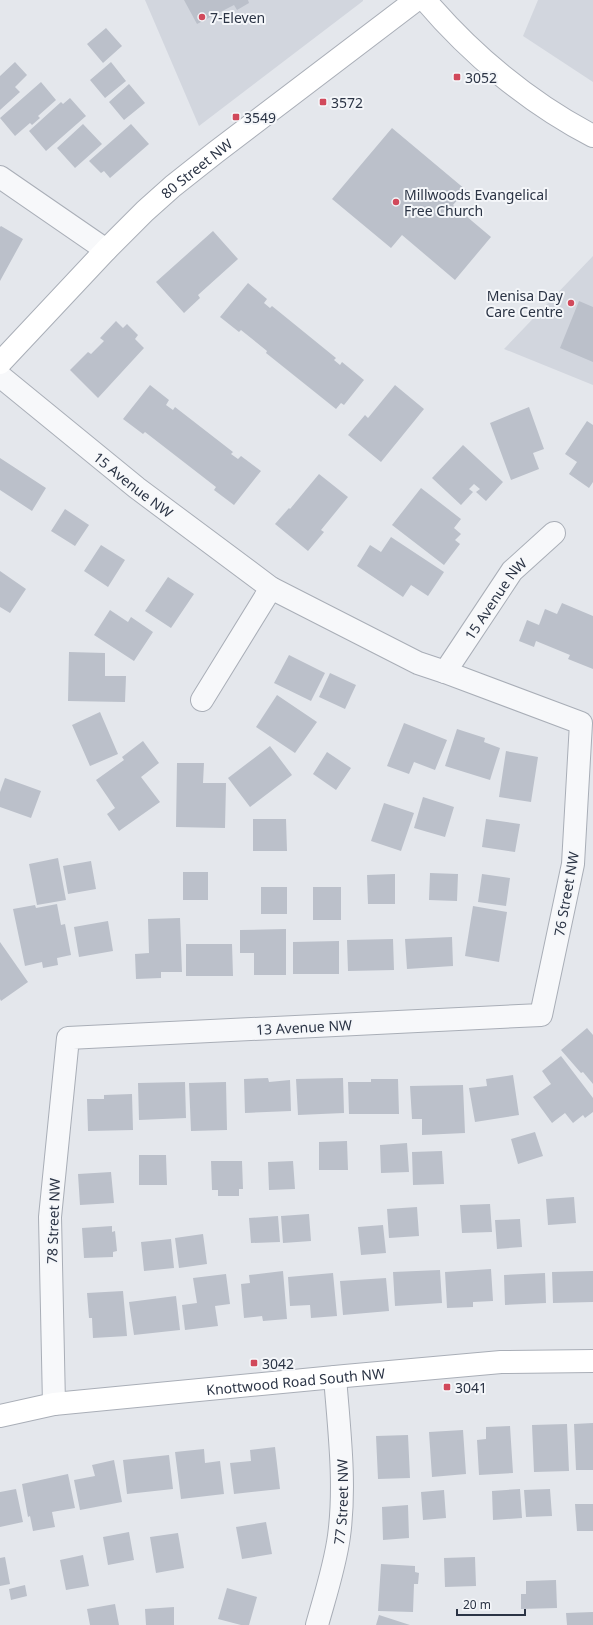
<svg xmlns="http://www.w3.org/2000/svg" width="593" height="1625" viewBox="0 0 593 1625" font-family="'Noto Sans',sans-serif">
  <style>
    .built { fill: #d2d6de }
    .building { fill: #bbc0ca }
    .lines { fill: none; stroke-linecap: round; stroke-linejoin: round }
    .street-casing { stroke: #a9aeb7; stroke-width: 24 }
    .secondary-casing { stroke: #a9aeb7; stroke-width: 24 }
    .street { stroke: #f7f8fa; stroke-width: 22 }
    .secondary { stroke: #fff; stroke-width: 22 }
    .poi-dot { fill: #d1495b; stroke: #f4f6f9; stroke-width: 1.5 }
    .labels { text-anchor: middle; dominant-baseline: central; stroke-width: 4; stroke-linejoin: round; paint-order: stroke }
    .poi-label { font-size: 14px; fill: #2b3445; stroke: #f4f6f9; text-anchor: start }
    .street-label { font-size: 14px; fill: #2b3445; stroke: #f4f6f9 }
  </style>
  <rect width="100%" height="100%" fill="#e4e7ec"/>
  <path class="built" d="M145 0H363V1L199 126Z
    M538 0H593V82L523 36Z
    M593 256V385L504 349Z"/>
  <path class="building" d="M184 0H248L249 3 237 10 234 5 197 24Z
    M106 28 122 46 103 63 87 44Z
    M15 62 27 75 15 87 20 92 0 110V76Z
    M111 62 126 81 105 98 90 80Z
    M41 82 56 100 38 116 40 118 32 125 30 123 15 136 0 118Z
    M129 84 145 103 124 120 109 102Z
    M70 98 86 116 46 151 29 131 61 102 63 104Z
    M83 124 102 144 75 168 57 148Z
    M131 124 149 144 110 178 104 171 101 173 89 161Z
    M392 128 466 190 453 205 491 237 455 280 402 235 391 248 332 199Z
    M1 226 23 239 0 281V227Z
    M213 231 238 259 198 295 200 298 184 313 156 282Z
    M248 283 267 299 264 303 270 308 272 306 336 358 334 360 340 365 342 362 364 380 344 405 341 403 336 409 266 353 267 351 241 330 239 332 220 317Z
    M579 301 593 307V362L560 348Z
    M116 321 123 328 127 324 138 335 135 339 144 348 98 398 70 370 88 352 91 354 104 341 100 338Z
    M150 385 169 400 166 405 173 410 175 407 233 452 231 454 238 459 241 456 261 471 234 505 214 490 216 487 145 432 143 434 123 419Z
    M395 385 424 409 381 462 348 435 365 415 368 418Z
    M529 407 544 449 533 453 539 469 511 480 490 423Z
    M587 421 593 425V482L589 488 569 474 577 462 565 454Z
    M463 445 503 482 486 501 476 492 480 489 474 484 469 489 473 492 461 505 432 478Z
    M0 458 46 488 32 511 0 490Z
    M319 474 348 497 321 530 324 532 308 551 275 524 289 508 290 509Z
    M421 488 461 519 454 528 461 534 455 540 460 544 444 565 392 525Z
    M65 509 89 525 75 546 51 531Z
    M391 537 444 572 428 596 411 585 403 597 357 566 370 545 381 552Z
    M101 545 125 560 108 587 84 571Z
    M0 571 26 589 10 613 0 607Z
    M168 577 194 594 171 628 145 611Z
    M562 603 593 616V669L568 659 570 655 536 641 534 647 519 641 527 620 539 625 545 609 557 614Z
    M110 610 128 622 131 617 153 632 134 661 94 635Z
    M69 652 105 653V676H126L125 702 68 701Z
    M289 655 325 673 311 701 274 683Z
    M330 673 356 685 345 709 319 697Z
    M277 695 317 722 295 753 256 727Z
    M100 712 118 754 90 766 72 725Z
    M404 723 447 740 435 770 414 762 409 774 387 766Z
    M457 729 485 738 484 742 500 748 490 780 445 766Z
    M143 741 159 763 141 777 160 802 119 831 107 814 115 808 96 780 124 760 122 757Z
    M270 746 292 775 250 807 228 778Z
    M506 751 538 757 531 802 499 797Z
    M327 752 351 768 336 790 313 774Z
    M177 763H204L203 783H226L225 828 176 827Z
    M5 778 41 791 31 818 0 807V792Z
    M423 797 454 807 445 837 414 828Z
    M384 803 414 813 401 851 371 841Z
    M253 819H286L287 851H253Z
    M486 819 520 824 515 852 482 847Z
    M58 858 66 900 37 905 29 864Z
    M91 861 96 889 68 894 63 866Z
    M183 872H208V900H183Z
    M430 873 458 874 457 901 429 900Z
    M395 874V904H368L367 875Z
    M482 874 510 878 506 906 478 902Z
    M261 887H287V914H261Z
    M313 887H341V920H313Z
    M57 904 61 925 65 924 71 955 57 958 58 965 43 968 42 962 25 966 13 909 35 905 36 908Z
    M473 906 507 912 499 962 465 956Z
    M180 918 182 972H161V978L136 979 135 954 149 953 148 919Z
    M108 921 113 951 79 957 74 927Z
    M286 929V975H254V953H240V930Z
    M452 937 453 966 407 969 405 939Z
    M393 939 394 970 348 971 347 940Z
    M339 941V974H293V942Z
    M0 942 28 982 1 1001 0 999Z
    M186 944H232L233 976H186Z
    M587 1028 593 1035V1084L583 1072 581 1073 561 1050Z
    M561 1056 593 1098V1112L585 1118 583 1115 573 1123 565 1113 552 1123 533 1097 551 1084 542 1071Z
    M513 1075 519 1115 475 1122 469 1088 487 1086 486 1079Z
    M268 1078 269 1082 290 1080 291 1111 245 1113 244 1079Z
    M343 1078 344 1113 298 1115 296 1079Z
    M371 1079H398L399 1114H349L348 1082H371Z
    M185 1082 186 1118 139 1120 138 1083Z
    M226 1082 227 1130 191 1131 189 1083Z
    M463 1085 465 1133 422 1135V1119H412L410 1086Z
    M132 1094 133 1130 88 1131 87 1099H104V1095Z
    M535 1132 543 1156 518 1164 511 1139Z
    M347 1141 348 1170H319V1142Z
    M407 1143 409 1172 381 1173 380 1145Z
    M442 1151 444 1184 413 1185 412 1152Z
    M139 1155H166L167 1185H139Z
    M211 1161H242L243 1189H239V1196H218V1190H212Z
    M293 1161 295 1189 269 1190 268 1162Z
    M111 1172 114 1203 80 1205 78 1174Z
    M574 1197 576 1223 548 1225 546 1199Z
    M490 1204 492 1232 462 1233 460 1205Z
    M417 1207 419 1236 389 1238 387 1209Z
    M309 1214 311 1241 283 1243 281 1216Z
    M278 1216 280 1242 251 1243 249 1218Z
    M520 1219 522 1247 497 1249 495 1220Z
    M383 1225 386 1253 361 1255 358 1227Z
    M112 1226V1232L115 1231 117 1251 113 1252V1257L84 1258 82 1228Z
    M203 1234 207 1264 179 1268 175 1238Z
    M171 1239 174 1268 144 1271 141 1242Z
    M491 1269 493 1301 473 1302V1307L447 1308 445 1272Z
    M440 1270 442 1303 395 1306 393 1272Z
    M283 1271 287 1319 263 1321 262 1316 244 1318 241 1284 250 1283 249 1275Z
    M593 1271V1302L553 1303 552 1272Z
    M333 1273 337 1316 311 1318 310 1305 290 1306 288 1277Z
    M545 1273 546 1303 505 1305 504 1275Z
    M226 1274 230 1304 215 1306 218 1326 185 1330 182 1305 197 1303 193 1278Z
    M386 1278 389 1311 343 1315 340 1281Z
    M123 1291 127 1336 93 1338 92 1318H89L87 1293Z
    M176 1296 180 1330 134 1335 129 1302Z
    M593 1423V1470H576L574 1424Z
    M567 1424 569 1471 534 1472 532 1425Z
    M510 1426 513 1473 479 1475 477 1440 486 1439V1427Z
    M463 1430 466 1474 432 1477 429 1432Z
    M408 1435 410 1478 378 1479 376 1436Z
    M275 1447 280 1489 234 1494 230 1463 251 1461 250 1450Z
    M204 1449 205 1463 220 1461 224 1494 181 1499 175 1452Z
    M169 1455 173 1489 127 1494 123 1460Z
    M114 1460 122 1502 80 1510 74 1480 95 1476 92 1465Z
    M68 1474 75 1508 52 1512 55 1527 33 1531 30 1516 28 1517 22 1484Z
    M16 1489 23 1522 0 1527V1492Z
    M520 1489 522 1518 493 1520 492 1491Z
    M550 1489 552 1516 526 1517 524 1490Z
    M444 1490 446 1518 423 1520 421 1492Z
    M575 1504H593V1531H577Z
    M408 1505 409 1538 383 1540 382 1507Z
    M266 1522 272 1554 242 1559 236 1527Z
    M129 1532 134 1560 108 1565 103 1537Z
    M178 1533 184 1568 156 1573 150 1537Z
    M83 1555 89 1586 66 1590 60 1560Z
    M5 1557 10 1584 0 1586V1558Z
    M475 1557 476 1586 445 1587 444 1558Z
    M381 1564 415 1566V1572L419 1573 418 1584H414L413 1612 378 1611Z
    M556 1580 557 1608 521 1609V1594H526V1581Z
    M25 1585 27 1596 11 1600 9 1589Z
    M227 1588 257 1597 249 1625H241L218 1619Z
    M115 1604 119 1625H90L87 1609Z
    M174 1607V1625H146L145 1609Z
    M593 1612V1625H567L566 1613Z
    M379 1615 410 1625H376Z"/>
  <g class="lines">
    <defs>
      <g id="street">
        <path d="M0 177 106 250"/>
        <path id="s1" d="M0 376 137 488 271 588 418 663 445 672 581 723 573 864 541 1015 68 1038 50 1217 54 1404"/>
        <path id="s2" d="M445 672 512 571 554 533"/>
        <path d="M202 700 271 588"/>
        <path id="s3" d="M317 1625C325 1596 335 1566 339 1536 346 1484 339 1429 335 1377"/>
      </g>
      <g id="secondary">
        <path d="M425 0C471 54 529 103 593 136"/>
        <path id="s4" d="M0 363 106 250 145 211 173 186 216 152 416 0"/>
        <path id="s5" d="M0 1416 54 1404 345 1376 501 1362 593 1361"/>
      </g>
    </defs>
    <use href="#street" class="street-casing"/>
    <use href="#secondary" class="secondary-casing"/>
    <use href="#street" class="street"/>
    <use href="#secondary" class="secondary"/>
  </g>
  <g class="poi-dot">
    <circle cx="202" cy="17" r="4"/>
    <rect x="453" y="73" width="8" height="8" rx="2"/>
    <rect x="319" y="98" width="8" height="8" rx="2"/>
    <rect x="232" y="113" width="8" height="8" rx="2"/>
    <circle cx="396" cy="202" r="4"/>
    <circle cx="571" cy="303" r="4"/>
    <rect x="250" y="1359" width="8" height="8" rx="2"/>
    <rect x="443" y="1383" width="8" height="8" rx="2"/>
  </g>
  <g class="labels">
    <g class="poi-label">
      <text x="210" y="17">7-Eleven</text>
      <text x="465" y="77">3052</text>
      <text x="331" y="102">3572</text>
      <text x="244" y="117">3549</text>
      <text x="404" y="194">Millwoods Evangelical<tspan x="404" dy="16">Free Church</tspan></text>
      <text x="563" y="295" text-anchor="end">Menisa Day<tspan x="563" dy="16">Care Centre</tspan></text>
      <text x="262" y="1363">3042</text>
      <text x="455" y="1387">3041</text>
    </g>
    <g class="street-label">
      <text stroke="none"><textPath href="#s4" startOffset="277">80 Street NW</textPath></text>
      <text stroke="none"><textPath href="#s1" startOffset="172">15 Avenue NW</textPath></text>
      <text stroke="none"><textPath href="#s2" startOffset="89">15 Avenue NW</textPath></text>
      <text transform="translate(566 894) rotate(-80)">76 Street NW</text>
      <text transform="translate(304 1027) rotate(-3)">13 Avenue NW</text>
      <text transform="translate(53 1221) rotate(-88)">78 Street NW</text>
      <text stroke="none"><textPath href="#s5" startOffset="298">Knottwood Road South NW</textPath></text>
      <text stroke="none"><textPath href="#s3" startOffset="126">77 Street NW</textPath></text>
    </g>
  </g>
  <path d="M457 1609v6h68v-6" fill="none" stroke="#2b3445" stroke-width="2"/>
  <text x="463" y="1609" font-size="12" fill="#2b3445" stroke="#f4f6f9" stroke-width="3" paint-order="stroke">20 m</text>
</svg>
